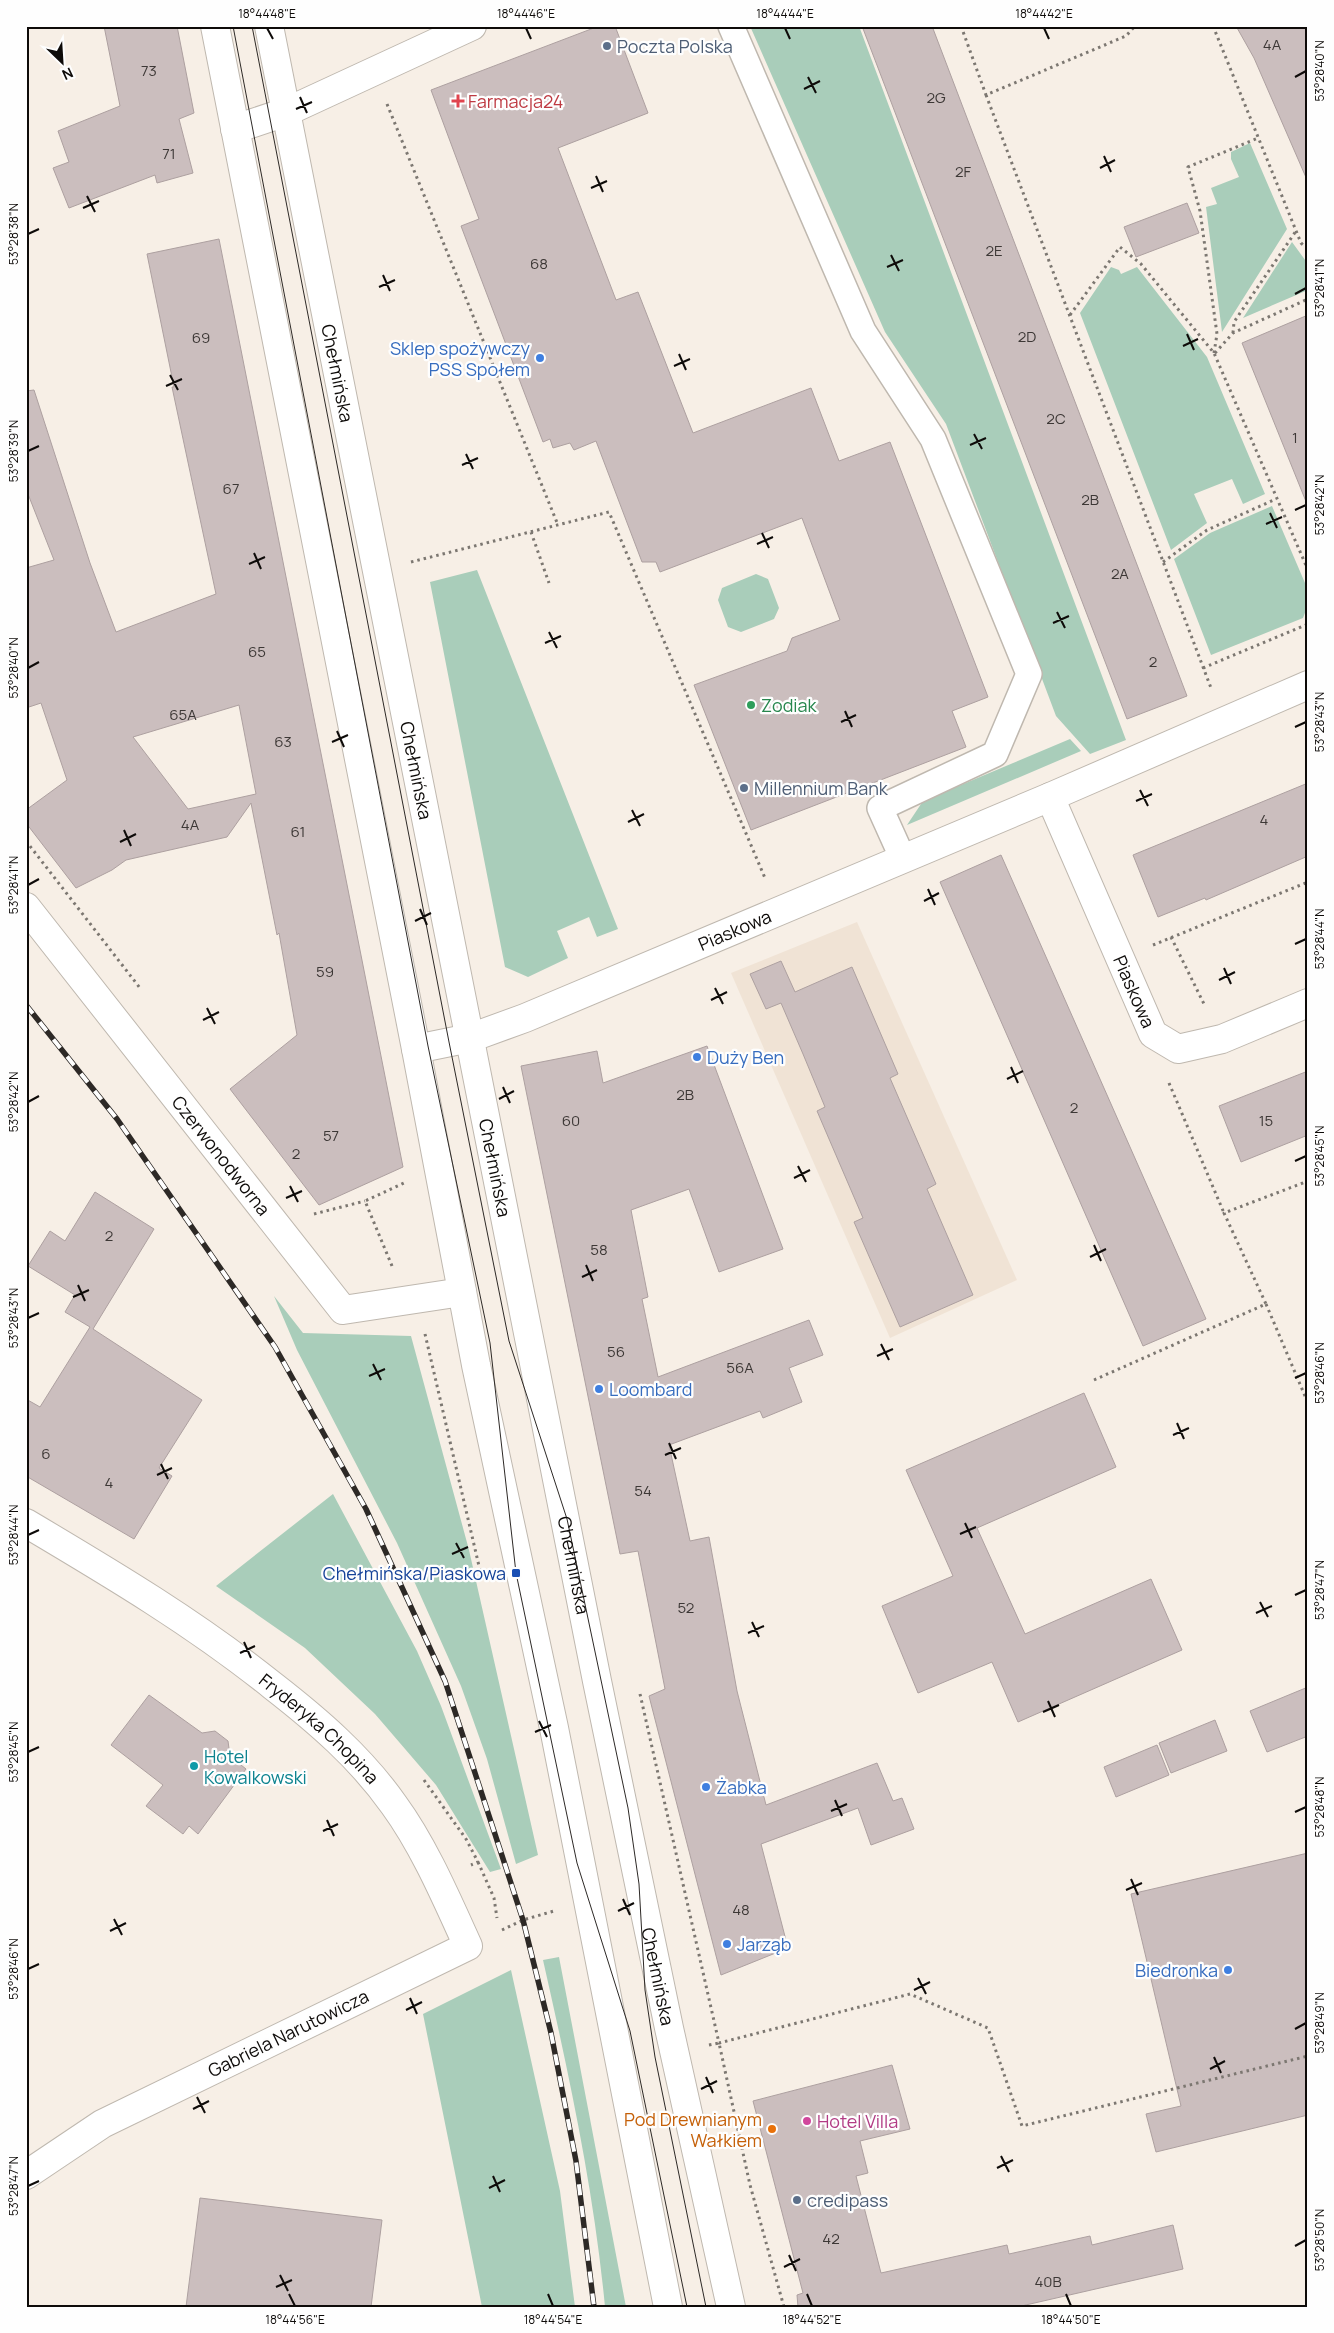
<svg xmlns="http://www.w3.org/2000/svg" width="1334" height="2333" viewBox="0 0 1334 2333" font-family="Manrope,sans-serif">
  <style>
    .built { fill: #f0e3d5 }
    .green { fill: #a9cdba }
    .building { fill: #cbbebe; stroke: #ada0a0; fill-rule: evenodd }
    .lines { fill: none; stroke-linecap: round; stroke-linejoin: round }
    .service-casing { stroke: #bfb8af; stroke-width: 28 }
    .minor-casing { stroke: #bfb8af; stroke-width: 30 }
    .secondary-casing { stroke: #bfb8af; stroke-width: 30 }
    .path { stroke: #7c7771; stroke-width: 3; stroke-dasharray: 2.5 4; stroke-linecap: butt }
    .service { stroke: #fff; stroke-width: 25 }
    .minor { stroke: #fff; stroke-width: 28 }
    .secondary { stroke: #fff; stroke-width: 28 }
    .tram { stroke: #2d2926; stroke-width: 1 }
    .rail-casing { stroke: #2d2926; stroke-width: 5.5 }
    .rail { stroke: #fefefe; stroke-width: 4; stroke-dasharray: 11; stroke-linecap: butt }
    .ticks { fill: none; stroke: #0e0b09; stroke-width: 2 }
    .service-dot { fill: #5c6f8a; stroke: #fefefe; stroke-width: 2 }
    .health-dot { fill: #e0444e; stroke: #fefefe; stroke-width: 2 }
    .shop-dot { fill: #3f7fe0; stroke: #fefefe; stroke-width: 2 }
    .leisure-dot { fill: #2e9e5b; stroke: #fefefe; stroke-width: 2 }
    .transit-dot { fill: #1a4fb4; stroke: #fefefe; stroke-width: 2 }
    .culture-dot { fill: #0f9aa8; stroke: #fefefe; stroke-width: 2 }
    .hotel-dot { fill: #d1479c; stroke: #fefefe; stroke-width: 2 }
    .food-dot { fill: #e8710a; stroke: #fefefe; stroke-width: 2 }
    .labels { text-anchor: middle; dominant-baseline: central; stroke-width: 4.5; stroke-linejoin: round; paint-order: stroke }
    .number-label { font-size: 15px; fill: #3d3836 }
    .service-label { font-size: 18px; fill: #4e5e75; stroke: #fefefe; text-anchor: start }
    .health-label { font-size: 18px; fill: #be3a42; stroke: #fefefe; text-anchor: start }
    .shop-label { font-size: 18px; fill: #366cbe; stroke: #fefefe; text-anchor: start }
    .street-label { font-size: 18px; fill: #0e0b09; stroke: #fefefe }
    .leisure-label { font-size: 18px; fill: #27864d; stroke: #fefefe; text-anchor: start }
    .transit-label { font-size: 18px; fill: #164399; stroke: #fefefe; text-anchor: end }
    .culture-label { font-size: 18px; fill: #0d838f; stroke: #fefefe; text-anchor: start }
    .food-label { font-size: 18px; fill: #c56008; stroke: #fefefe; text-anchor: end }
    .hotel-label { font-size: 18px; fill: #b23c85; stroke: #fefefe; text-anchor: start }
    .neatline { fill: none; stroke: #0e0b09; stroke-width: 2 }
    .ticks-label { font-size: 12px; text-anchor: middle; fill: #0e0b09 }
  </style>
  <rect width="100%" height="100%" fill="#f7efe6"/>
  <path class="built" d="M857 922 1017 1280 890 1338 731 973Z"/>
  <path class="green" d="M750 26H859L1126 740 1090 754 1056 716 946 424 885 332Z
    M1250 143 1287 229 1222 332 1206 207 1217 204 1211 188 1239 177 1231 159V152Z
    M1292 242 1308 264V290L1243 318Z
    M1111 267 1119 270 1121 274 1137 267 1207 357 1265 494 1243 504 1232 479 1194 494 1207 523 1171 550 1080 313Z
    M1272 506 1308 590V605L1303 618 1211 655 1174 559 1210 533Z
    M477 570 618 929 597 937 589 917 557 931 568 958 528 977 505 967 430 582Z
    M756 574 768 579 779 608 774 619 741 632 728 627 718 600 722 588Z
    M1070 739 1081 751 907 825 923 801Z
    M274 1296 303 1333 411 1336 469 1550 538 1855 516 1864 487 1759 461 1686 397 1543 297 1350Z
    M333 1494 417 1651 441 1706 501 1869 490 1872 436 1785 375 1714 305 1648 216 1586Z
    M559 1957 626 2307H605C594 2190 569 2075 543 1960Z
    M511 1970 560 2191 575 2307H482L423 2014Z"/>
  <path class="building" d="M104 26H177L194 113 179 119 193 173 157 183 155 175 69 208 53 168 69 162 58 131 120 106Z
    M599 26H615L648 113 558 148 616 300 638 292 693 433 811 388 839 461 890 442 988 697 952 711 966 747 751 830 694 685 787 651 792 638 840 620 802 518 660 572 656 562H642L596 441 574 450 570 443 553 448 550 439 543 442 461 226 479 219 431 90Z
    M862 26H932L1187 696 1127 719Z
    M1236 26H1308V182L1254 58Z
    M1187 203 1199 233 1136 257 1124 227Z
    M219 239 403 1167 319 1205 230 1089 297 1035 279 933 277 935 251 803 227 837 126 860 112 870 76 888 26 823V810L67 780 41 703 26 708V568L54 560 26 489V391L34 390 90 563 116 632 216 594 172 387H174L147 254ZM239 705 256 794 188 809 133 737Z
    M1308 315V503L1307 504 1242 343Z
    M1308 783V856L1206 900 1205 898 1158 917 1133 855Z
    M1001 855 1206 1319 1143 1346 940 882Z
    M781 961 795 992 852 967 898 1074 890 1078 936 1184 927 1189 973 1295 900 1327 854 1222 863 1218 817 1111 825 1107 803 1054 781 1003 766 1009 750 974Z
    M707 1046 783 1249 719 1272 689 1189 631 1210 648 1297 642 1299 658 1377 809 1320 823 1355 789 1368 802 1402 763 1418 760 1411 669 1445 690 1541 709 1537 737 1691 766 1805 877 1763 893 1801 902 1798 914 1829 871 1845 858 1808 761 1844 788 1948 721 1975 649 1696 665 1689 638 1551 620 1554 521 1066 597 1051 603 1083Z
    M1308 1071V1135L1241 1162 1219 1106Z
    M95 1192 154 1229 93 1329 202 1400 159 1468 172 1476 134 1539 26 1476V1399L40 1407 90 1327 65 1312 75 1295 28 1266 50 1231 65 1241Z
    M1084 1393 1116 1467 977 1528 1025 1634 1151 1579 1182 1650 1018 1722 992 1662 918 1693 882 1606 953 1576 906 1470Z
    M1308 1687V1736L1267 1752 1250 1711Z
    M149 1695 202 1733 215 1731 228 1741 230 1756 246 1769 198 1834 189 1826 183 1834 146 1806 163 1785 111 1745Z
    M1215 1720 1227 1751 1171 1773 1159 1743Z
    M1157 1745 1169 1775 1116 1797 1104 1767Z
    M1308 1853V2115L1156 2152 1146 2114 1181 2106 1131 1894Z
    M892 2065 910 2129 860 2141 868 2173 856 2176 881 2273 1007 2245 1009 2254 1090 2236 1092 2245 1173 2225 1183 2269 1017 2307H798L797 2295 803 2293 753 2101Z
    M200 2198 382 2220 371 2307H186Z"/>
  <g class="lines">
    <defs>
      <path id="service" d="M731 26 863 331 933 439 1029 674 995 754 880 808 903 859"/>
      <g id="minor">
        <path d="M235 129 286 112 472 26"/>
        <path id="s1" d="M1050 797 1153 1034 1178 1049 1222 1039 1308 1003"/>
        <path id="s2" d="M26 907 343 1310 462 1292"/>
        <path id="s3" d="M416 1049 470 1038 525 1018 1050 797 1308 685"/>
        <path id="s4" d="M26 1523C112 1574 196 1624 273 1686 318 1721 361 1758 394 1805 424 1846 447 1900 468 1946L102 2124 26 2175"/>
      </g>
      <g id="secondary">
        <path d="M215 26 416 1049 476 1365 554 1728 668 2307"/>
        <path id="s5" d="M269 26 597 1681 669 2028 731 2307"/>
      </g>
    </defs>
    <use href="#service" class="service-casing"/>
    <use href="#minor" class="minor-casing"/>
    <use href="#secondary" class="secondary-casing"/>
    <path class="path" d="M961 26 986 95 1126 36 1135 26
      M1213 26 1301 243 1308 249
      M986 95 1211 688
      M387 104 558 525
      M1070 315 1120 247 1141 264 1214 353 1308 570
      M1233 333 1234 322 1296 231
      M1214 353 1217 334 1200 211 1188 167 1258 138
      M1215 353 1233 333 1308 299
      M531 532 549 583
      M411 562 609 512 765 878
      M1163 562 1207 530 1276 499
      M1203 668 1308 624
      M26 841 140 988
      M1171 937 1205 1006
      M1153 945 1308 882
      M1169 1083 1224 1213
      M314 1214 365 1201
      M392 1266 365 1201 404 1183
      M1266 1304 1308 1403
      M425 1334 482 1579
      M1094 1380 1266 1304 1224 1213 1308 1181
      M640 1694 719 2043 910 1994 988 2028 1022 2126 1308 2056
      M424 1780 466 1839 478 1862 471 1865
      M478 1862 494 1898 497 1918
      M502 1930 523 1920 554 1911
      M709 2045 719 2043 750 2185 784 2307"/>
    <use href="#service" class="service"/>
    <use href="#minor" class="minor"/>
    <use href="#secondary" class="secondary"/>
    <path class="tram" d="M233 26 428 1046 490 1343 516 1573 577 1863 630 2031 687 2307
      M252 26 449 1042 509 1341 567 1519 628 1808 639 1884 645 1990 655 2057 706 2307"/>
    <defs>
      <path id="rail" d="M26 1005 117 1119 275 1347 366 1509 445 1681 523 1920 551 2033 576 2161 594 2307"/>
    </defs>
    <use href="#rail" class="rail-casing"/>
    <use href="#rail" class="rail"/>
  </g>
  <path class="ticks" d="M267 28 273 39M526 28 531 39M785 28 790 39M1044 28 1049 39M808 77 816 93M1295 77 1306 71M804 89 820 81M300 97 307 113M296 109 312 102M1104 156 1111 172M1100 168 1115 160M596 176 603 192M591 188 607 181M87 196 95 212M83 208 99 201M28 234 39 229M891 255 899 271M887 267 903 260M383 275 390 291M379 287 395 280M1295 294 1306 288M1187 334 1194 350M1183 346 1198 339M679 354 686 370M674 366 690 359M170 375 178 390M166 386 182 379M974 434 982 449M970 445 986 438M28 451 39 446M466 454 473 469M462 465 478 458M1295 510 1306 505M1270 513 1277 528M1266 524 1282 517M762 533 769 548M757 544 773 537M254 553 261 569M249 564 265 557M1057 612 1065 628M1053 623 1069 616M549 632 557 648M545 643 561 636M28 668 39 662M845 711 852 727M841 722 856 715M1295 727 1306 722M337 731 344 747M332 742 348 735M1140 790 1148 806M1136 801 1152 794M632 810 640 826M628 822 644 814M124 830 131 846M120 842 136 834M28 885 39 879M928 889 935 905M924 901 939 893M420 909 427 925M415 921 431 913M1295 944 1306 939M1224 968 1231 984M1219 980 1235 972M715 988 723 1004M711 1000 727 992M207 1008 215 1024M203 1020 219 1012M1011 1067 1018 1083M1007 1079 1023 1071M503 1087 510 1103M499 1099 514 1091M28 1102 39 1096M1295 1161 1306 1156M798 1166 806 1182M794 1178 810 1170M290 1186 298 1202M286 1198 302 1191M1094 1245 1101 1261M1090 1257 1106 1249M586 1265 593 1281M582 1277 597 1270M78 1285 85 1301M73 1297 89 1290M28 1318 39 1313M881 1344 889 1360M877 1356 893 1349M373 1364 381 1380M369 1376 385 1369M1295 1378 1306 1373M1177 1423 1184 1439M1173 1435 1189 1428M669 1443 676 1459M665 1455 681 1448M161 1464 168 1479M157 1475 172 1468M965 1523 972 1538M960 1534 976 1527M28 1535 39 1530M456 1543 464 1558M452 1554 468 1547M1295 1595 1306 1590M1260 1602 1268 1617M1256 1613 1272 1606M752 1622 759 1637M748 1633 764 1626M244 1642 251 1658M240 1653 255 1646M1048 1701 1055 1717M1043 1712 1059 1705M539 1721 547 1737M535 1732 551 1725M28 1752 39 1747M835 1800 842 1816M831 1811 847 1804M1295 1812 1306 1807M327 1820 334 1836M323 1831 338 1824M1131 1879 1138 1895M1126 1890 1142 1883M623 1899 630 1915M618 1911 634 1903M114 1919 122 1935M110 1931 126 1923M28 1969 39 1964M918 1978 926 1994M914 1990 930 1982M410 1998 417 2014M406 2010 422 2002M1295 2029 1306 2023M1214 2057 1221 2073M1210 2069 1225 2061M706 2077 713 2093M701 2089 717 2081M197 2097 205 2113M193 2109 209 2101M1001 2156 1009 2172M997 2168 1013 2160M493 2176 500 2192M28 2186 39 2181M489 2188 505 2180M1295 2246 1306 2240M789 2255 796 2271M784 2267 800 2259M280 2275 288 2291M276 2287 292 2280M289 2294 295 2306M548 2294 553 2306M807 2294 812 2306M1066 2294 1071 2306"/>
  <g class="service-dot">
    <circle cx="607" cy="46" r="5"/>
    <circle cx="744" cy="788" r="5"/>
    <circle cx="797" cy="2200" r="5"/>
  </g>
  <path class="health-dot" d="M455.5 93.5h5v5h5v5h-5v5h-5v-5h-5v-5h5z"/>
  <g class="shop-dot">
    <circle cx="540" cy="358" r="5"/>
    <circle cx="697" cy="1057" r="5"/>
    <circle cx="599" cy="1389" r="5"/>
    <circle cx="706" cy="1787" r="5"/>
    <circle cx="727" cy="1944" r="5"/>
    <circle cx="1228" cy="1970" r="5"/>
  </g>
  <circle class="leisure-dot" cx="751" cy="705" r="5"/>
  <rect class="transit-dot" x="511" y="1568" width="10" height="10" rx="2.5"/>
  <circle class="culture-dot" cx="194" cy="1766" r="5"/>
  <circle class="hotel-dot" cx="807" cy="2121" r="5"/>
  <circle class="food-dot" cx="772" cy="2129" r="5"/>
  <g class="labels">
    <g class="number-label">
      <text x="1272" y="44">4A</text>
      <text x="149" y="70">73</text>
      <text x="936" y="97">2G</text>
      <text x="169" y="153">71</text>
      <text x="963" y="171">2F</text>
      <text x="994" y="250">2E</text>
      <text x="539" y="263">68</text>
      <text x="1027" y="336">2D</text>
      <text x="201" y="337">69</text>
      <text x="1056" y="418">2C</text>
      <text x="1295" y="437">1</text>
      <text x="231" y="488">67</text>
      <text x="1090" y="499">2B</text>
      <text x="1120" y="573">2A</text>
      <text x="257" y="651">65</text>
      <text x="1153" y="661">2</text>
      <text x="183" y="714">65A</text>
      <text x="283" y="741">63</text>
      <text x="1264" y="819">4</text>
      <text x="190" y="824">4A</text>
      <text x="298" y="831">61</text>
      <text x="325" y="971">59</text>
      <text x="685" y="1094">2B</text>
      <text x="1074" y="1107">2</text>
      <text x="571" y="1120">60</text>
      <text x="1266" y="1120">15</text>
      <text x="331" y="1135">57</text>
      <text x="296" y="1153">2</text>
      <text x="109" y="1235">2</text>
      <text x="599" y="1249">58</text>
      <text x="616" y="1351">56</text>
      <text x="740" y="1367">56A</text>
      <text x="46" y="1453">6</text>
      <text x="109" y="1482">4</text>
      <text x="643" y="1490">54</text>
      <text x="686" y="1607">52</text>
      <text x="741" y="1909">48</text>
      <text x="831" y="2238">42</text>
      <text x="1048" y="2281">40B</text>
    </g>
    <g class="service-label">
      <text x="617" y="46">Poczta Polska</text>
      <text x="754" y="788">Millennium Bank</text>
      <text x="807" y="2200">credipass</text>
    </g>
    <g class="health-label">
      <text x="468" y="101">Farmacja24</text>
    </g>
    <g class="shop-label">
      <text x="530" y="348" text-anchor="end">Sklep spożywczy<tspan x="530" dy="21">PSS Społem</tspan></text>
      <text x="707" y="1057">Duży Ben</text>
      <text x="609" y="1389">Loombard</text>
      <text x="716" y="1787">Żabka</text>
      <text x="737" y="1944">Jarząb</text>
      <text x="1218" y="1970" text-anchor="end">Biedronka</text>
    </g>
    <g class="street-label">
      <text stroke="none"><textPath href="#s5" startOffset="354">Chełmińska</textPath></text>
      <text stroke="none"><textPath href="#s5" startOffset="759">Chełmińska</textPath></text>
      <text stroke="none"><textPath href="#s3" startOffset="341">Piaskowa</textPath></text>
      <text stroke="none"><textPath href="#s1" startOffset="212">Piaskowa</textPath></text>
      <text stroke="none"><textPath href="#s2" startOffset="316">Czerwonodworna</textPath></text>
      <text stroke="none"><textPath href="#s5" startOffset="1164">Chełmińska</textPath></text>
      <text stroke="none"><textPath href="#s5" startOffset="1569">Chełmińska</textPath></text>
      <text stroke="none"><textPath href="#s4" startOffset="359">Fryderyka Chopina</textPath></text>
      <text stroke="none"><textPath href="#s5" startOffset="1989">Chełmińska</textPath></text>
      <text transform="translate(288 2033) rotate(-26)">Gabriela Narutowicza</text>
    </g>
    <g class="leisure-label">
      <text x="761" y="705">Zodiak</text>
    </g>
    <g class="transit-label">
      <text x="506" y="1573">Chełmińska/Piaskowa</text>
    </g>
    <g class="culture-label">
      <text x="204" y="1756">Hotel<tspan x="204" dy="21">Kowalkowski</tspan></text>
    </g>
    <g class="food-label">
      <text x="762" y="2119">Pod Drewnianym<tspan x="762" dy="21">Wałkiem</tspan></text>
    </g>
    <g class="hotel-label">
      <text x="817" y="2121">Hotel Villa</text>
    </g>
  </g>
  <rect width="1334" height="2333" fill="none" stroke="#fefefe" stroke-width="55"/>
  <g transform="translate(62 62) rotate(155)" stroke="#fefefe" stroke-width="4" paint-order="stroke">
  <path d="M0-4L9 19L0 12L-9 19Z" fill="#0e0b09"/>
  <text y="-8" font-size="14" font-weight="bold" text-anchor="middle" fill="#0e0b09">N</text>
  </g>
  <rect x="28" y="28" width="1278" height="2278" class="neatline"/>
  <g class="ticks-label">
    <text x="267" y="18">18°44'48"E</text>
    <text x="526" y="18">18°44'46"E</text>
    <text x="785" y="18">18°44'44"E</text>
    <text x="1044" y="18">18°44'42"E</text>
    <text transform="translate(1320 71) rotate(-90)" y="4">53°28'40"N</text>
    <text transform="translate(14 234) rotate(-90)" y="4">53°28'38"N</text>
    <text transform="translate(1320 288) rotate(-90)" y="4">53°28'41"N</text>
    <text transform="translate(14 451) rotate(-90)" y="4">53°28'39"N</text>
    <text transform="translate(1320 505) rotate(-90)" y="4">53°28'42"N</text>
    <text transform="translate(14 668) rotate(-90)" y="4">53°28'40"N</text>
    <text transform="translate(1320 722) rotate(-90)" y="4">53°28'43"N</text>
    <text transform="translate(14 885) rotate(-90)" y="4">53°28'41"N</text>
    <text transform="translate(1320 939) rotate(-90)" y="4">53°28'44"N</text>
    <text transform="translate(14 1102) rotate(-90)" y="4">53°28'42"N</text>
    <text transform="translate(1320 1156) rotate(-90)" y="4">53°28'45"N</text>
    <text transform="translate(14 1318) rotate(-90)" y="4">53°28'43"N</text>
    <text transform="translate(1320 1373) rotate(-90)" y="4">53°28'46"N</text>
    <text transform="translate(14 1535) rotate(-90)" y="4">53°28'44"N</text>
    <text transform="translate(1320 1590) rotate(-90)" y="4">53°28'47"N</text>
    <text transform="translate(14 1752) rotate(-90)" y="4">53°28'45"N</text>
    <text transform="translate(1320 1807) rotate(-90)" y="4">53°28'48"N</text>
    <text transform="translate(14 1969) rotate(-90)" y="4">53°28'46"N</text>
    <text transform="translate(1320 2023) rotate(-90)" y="4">53°28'49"N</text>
    <text transform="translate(14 2186) rotate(-90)" y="4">53°28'47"N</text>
    <text transform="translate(1320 2240) rotate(-90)" y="4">53°28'50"N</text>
    <text x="295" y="2324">18°44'56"E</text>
    <text x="553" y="2324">18°44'54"E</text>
    <text x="812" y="2324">18°44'52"E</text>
    <text x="1071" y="2324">18°44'50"E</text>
  </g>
</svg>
